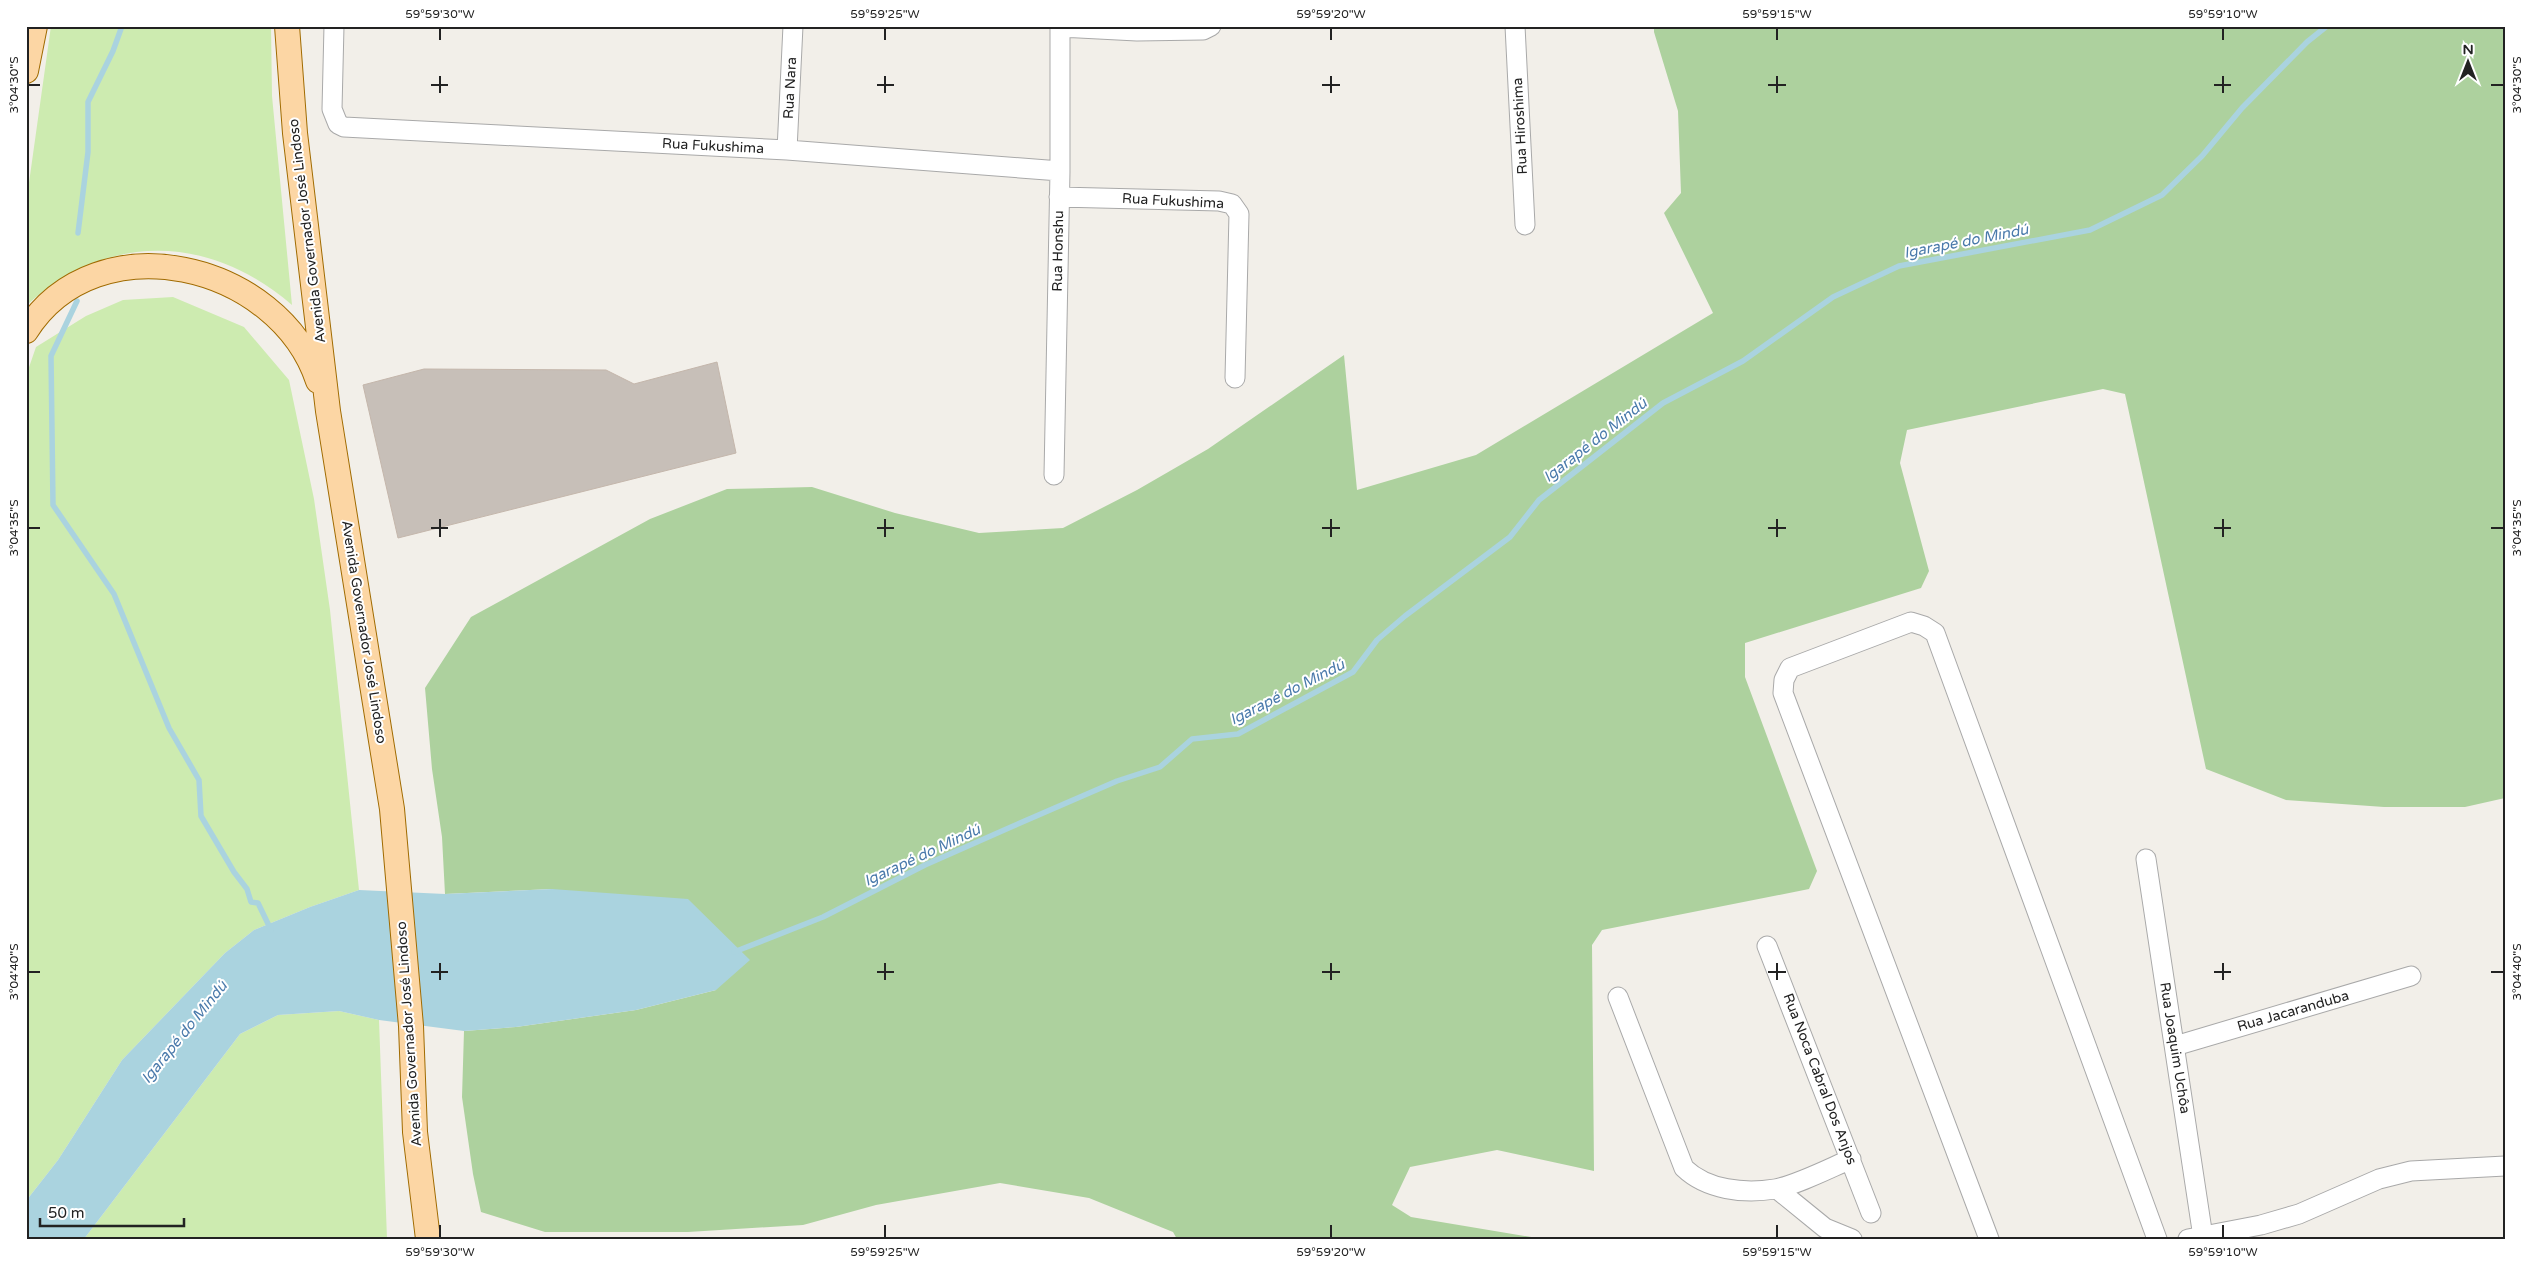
<svg xmlns="http://www.w3.org/2000/svg" width="2531" height="1265" viewBox="0 0 2531 1265" font-family="'Varela Round',sans-serif">
  <style>
    .grass { fill: #cdebb0 }
    .forest { fill: #add19e }
    .water { fill: #aad3df }
    .lines { fill: none; stroke-linecap: round; stroke-linejoin: round }
    .stream { stroke: #aad3df; stroke-width: 5.5 }
    .building { fill: #c7bfb8; stroke: #c4b6ab }
    .minor-casing { stroke: #a9a9a9; stroke-width: 21 }
    .major-casing { stroke: #a06b00; stroke-width: 26 }
    .minor { stroke: #fff; stroke-width: 19 }
    .major { stroke: #fcd6a4; stroke-width: 24 }
    .ticks { fill: none; stroke: #222; stroke-width: 2 }
    .labels { text-anchor: middle; dominant-baseline: central; stroke-width: 4; stroke-linejoin: round; paint-order: stroke }
    .street-label { font-size: 14px; fill: #222; stroke: #fff }
    .water-label { font-size: 15px; font-style: italic; fill: #4a7aab; stroke: #fff }
    .neatline { fill: none; stroke: #222; stroke-width: 2 }
    .ticks-label { font-size: 12px; text-anchor: middle; fill: #222 }
  </style>
  <rect width="100%" height="100%" fill="#f2efe9"/>
  <path class="grass" d="M51 26H271L272 96 292 305C210 234 107 231 26 306V204Z
    M173 297 244 327 289 380 314 499 330 610 359 890 310 907 254 930 225 953 122 1060 58 1160 26 1201V376L36 347 86 316 123 300Z
    M339 1011 379 1020 387 1239H84L240 1034 278 1015Z"/>
  <path class="forest" d="M1654 26H2505V798L2465 807H2384L2286 800 2206 769 2125 394 2103 389 1907 430 1900 463 1929 571 1921 588 1745 643V677L1817 871 1809 889 1602 930 1592 945 1594 1171 1497 1150 1410 1167 1392 1205 1411 1217 1543 1239H1177L1173 1232 1089 1198 1000 1183 876 1205 803 1225 688 1232H545L481 1212 473 1174 462 1097 464 1031 516 1027 636 1010 716 990 552 889 445 894 442 837 432 769 425 688 471 617 650 519 727 489 812 487 895 513 979 533 1063 528 1137 490 1208 449 1344 355 1357 490 1476 455 1713 313 1664 213 1681 193 1678 111 1654 32Z"/>
  <path class="water" d="M552 889 688 899 750 960 716 990 636 1010 516 1027 464 1031 379 1020 339 1011 278 1015 240 1034 84 1239H26V1201L58 1160 122 1060 225 953 254 930 310 907 359 890 445 894Z"/>
  <g class="lines">
    <path class="stream" d="M78 233 88 152V102L113 51 122 26
      M77 301 51 356 53 505 114 594 169 728 199 780 201 816 234 872 247 889 251 902 258 903 271 930
      M734 952 823 917 925 865 1011 827 1117 781 1160 767 1192 739 1238 734 1353 672 1377 640 1405 616 1510 537 1539 500 1663 403 1743 361 1833 297 1899 266 2090 230 2162 195 2202 156 2242 108 2307 42 2327 26"/>
  </g>
  <path class="building" d="M717 362 736 453 398 538 363 385 424 369 606 370 634 384Z"/>
  <g class="lines">
    <defs>
      <path id="minor" d="M334 26 332 109 338 124 344 127 787 150 1060 171
        M1515 26 1525 225
        M1060 27 1137 31 1203 30 1211 26
        M787 150 793 26
        M1059 197 1219 201 1232 204 1239 214 1235 378
        M1054 475 1060 171V26
        M2146 859 2203 1237
        M1767 946 1871 1213
        M1618 997 1684 1168C1707 1190 1744 1194 1775 1189 1797 1185 1830 1168 1851 1159
        M2175 1046 2411 976
        M1777 1189 1825 1228 1852 1239
        M1989 1239 1783 693 1784 680 1790 668 1911 622 1924 626 1935 633 2157 1239
        M2188 1239 2261 1225 2299 1214 2379 1179 2411 1171 2505 1166"/>
      <path id="major" d="M287 26 295 133 328 411 392 809 411 1026 415 1132 428 1239
        M26 71 35 26
        M26 331C97 219 279 263 318 381"/>
    </defs>
    <use href="#minor" class="minor-casing"/>
    <use href="#major" class="major-casing"/>
    <use href="#minor" class="minor"/>
    <use href="#major" class="major"/>
  </g>
  <path class="ticks" d="M440 28V40M885 28V40M1331 28V40M1777 28V40M2223 28V40M440 76V93M885 76V93M1331 76V93M1777 76V93M2223 76V93M28 85H40M431 85H448M877 85H894M1322 85H1340M1768 85H1786M2214 85H2231M2491 85H2504M440 519V537M885 519V537M1331 519V537M1777 519V537M2223 519V537M28 528H40M431 528H448M877 528H894M1322 528H1340M1768 528H1786M2214 528H2231M2491 528H2504M440 963V980M885 963V980M1331 963V980M1777 963V980M2223 963V980M28 972H40M431 972H448M877 972H894M1322 972H1340M1768 972H1786M2214 972H2231M2491 972H2504M440 1225V1238M885 1225V1238M1331 1225V1238M1777 1225V1238M2223 1225V1238"/>
  <g class="labels">
    <g class="street-label">
      <text transform="translate(790 88) rotate(-87)">Rua Nara</text>
      <text transform="translate(1520 126) rotate(-93)">Rua Hiroshima</text>
      <text transform="translate(713 146) rotate(3)">Rua Fukushima</text>
      <text transform="translate(1173 201) rotate(3)">Rua Fukushima</text>
      <text transform="translate(307 231) rotate(-97)">Avenida Governador José Lindoso</text>
      <text transform="translate(1058 251) rotate(-89)">Rua Honshu</text>
      <text transform="translate(364 632) rotate(81)">Avenida Governador José Lindoso</text>
      <text transform="translate(2293 1011) rotate(-16)">Rua Jacaranduba</text>
      <text transform="translate(409 1034) rotate(-94)">Avenida Governador José Lindoso</text>
      <text transform="translate(2175 1048) rotate(81)">Rua Joaquim Uchôa</text>
      <text transform="translate(1820 1079) rotate(69)">Rua Noca Cabral Dos Anjos</text>
    </g>
    <g class="water-label">
      <text transform="translate(1966 241) rotate(-11)">Igarapé do Mindú</text>
      <text transform="translate(1595 440) rotate(-38)">Igarapé do Mindú</text>
      <text transform="translate(1287 692) rotate(-27)">Igarapé do Mindú</text>
      <text transform="translate(922 855) rotate(-25)">Igarapé do Mindú</text>
      <text transform="translate(184 1032) rotate(-51)">Igarapé do Mindú</text>
    </g>
  </g>
  <rect width="2531" height="1265" fill="none" stroke="#ffffff" stroke-width="55"/>
  <g transform="translate(2468 62)" stroke="#ffffff" stroke-width="4" paint-order="stroke">
  <path d="M0-4L9 19L0 12L-9 19Z" fill="#222222"/>
  <text y="-8" font-size="14" font-weight="bold" text-anchor="middle" fill="#222222">N</text>
  </g>
  <path d="M40 1218v8h144v-8" fill="none" stroke="#222222" stroke-width="2.5"/>
  <text x="48" y="1218" font-size="15" fill="#222222" stroke="#ffffff" stroke-width="4" paint-order="stroke">50 m</text>
  <rect x="28" y="28" width="2476" height="1210" class="neatline"/>
  <g class="ticks-label">
    <text x="440" y="18">59°59'30"W</text>
    <text x="885" y="18">59°59'25"W</text>
    <text x="1331" y="18">59°59'20"W</text>
    <text x="1777" y="18">59°59'15"W</text>
    <text x="2223" y="18">59°59'10"W</text>
    <text transform="translate(14 85) rotate(-90)" y="4">3°04'30"S</text>
    <text transform="translate(2517 85) rotate(-90)" y="4">3°04'30"S</text>
    <text transform="translate(14 528) rotate(-90)" y="4">3°04'35"S</text>
    <text transform="translate(2517 528) rotate(-90)" y="4">3°04'35"S</text>
    <text transform="translate(14 972) rotate(-90)" y="4">3°04'40"S</text>
    <text transform="translate(2517 972) rotate(-90)" y="4">3°04'40"S</text>
    <text x="440" y="1256">59°59'30"W</text>
    <text x="885" y="1256">59°59'25"W</text>
    <text x="1331" y="1256">59°59'20"W</text>
    <text x="1777" y="1256">59°59'15"W</text>
    <text x="2223" y="1256">59°59'10"W</text>
  </g>
</svg>
